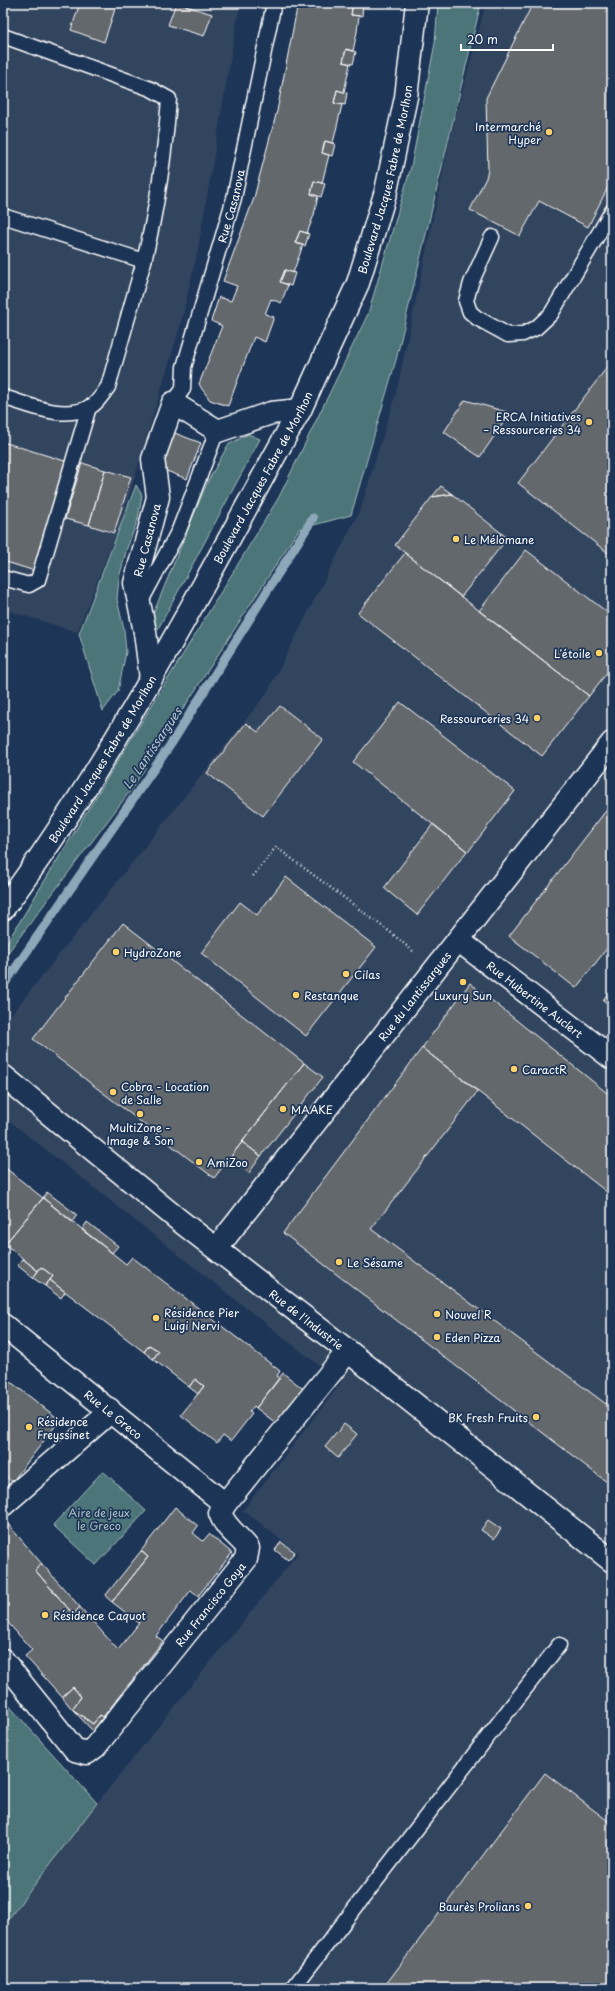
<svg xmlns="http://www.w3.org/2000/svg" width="615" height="1991" viewBox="0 0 615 1991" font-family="'Playpen Sans',sans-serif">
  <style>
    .built { fill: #32445e }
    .green { fill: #4b7478; stroke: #a5babc }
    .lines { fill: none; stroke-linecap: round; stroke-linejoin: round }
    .stream { stroke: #8ea7b9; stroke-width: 9 }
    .building { fill: #63676d; stroke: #fff }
    .lane-casing { stroke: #fff; stroke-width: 17 }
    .street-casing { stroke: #fff; stroke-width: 25 }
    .secondary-casing { stroke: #fff; stroke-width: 25 }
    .primary-casing { stroke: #fff; stroke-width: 25 }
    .path { stroke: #fff; stroke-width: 2.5; stroke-dasharray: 1 3; stroke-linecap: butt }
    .lane { stroke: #1d3557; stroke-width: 14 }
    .street { stroke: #1d3557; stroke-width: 22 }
    .secondary { stroke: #1d3557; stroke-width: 22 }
    .primary { stroke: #1d3557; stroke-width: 22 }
    .poi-dot { fill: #ffd166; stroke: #1d3557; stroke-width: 1.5 }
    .labels { text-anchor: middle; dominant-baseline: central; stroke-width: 3.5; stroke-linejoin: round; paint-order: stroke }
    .poi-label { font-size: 11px; fill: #fff; stroke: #1d3557; text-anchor: start }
    .street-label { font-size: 11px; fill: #fff; stroke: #1d3557 }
    .park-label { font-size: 11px; fill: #aec0c2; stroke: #1d3557 }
    .water-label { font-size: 12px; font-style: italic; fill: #b4c4d1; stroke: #1d3557 }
  </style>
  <rect width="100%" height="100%" fill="#1d3557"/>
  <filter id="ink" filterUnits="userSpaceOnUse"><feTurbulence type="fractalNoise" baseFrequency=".025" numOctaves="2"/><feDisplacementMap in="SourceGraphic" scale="8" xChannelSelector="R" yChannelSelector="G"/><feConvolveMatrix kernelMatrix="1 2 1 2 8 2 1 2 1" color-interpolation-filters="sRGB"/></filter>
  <g filter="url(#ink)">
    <path class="built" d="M3 3H240L198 249 181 323 123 516 77 632 3 609Z
      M486 3H612V1988H3V1699L97 1803 298 1553 243 1510 341 1383 3 1116V1025L267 693 361 508 397 389 451 134Z"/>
    <path class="green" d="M438 3H481L396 360 351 515 299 529 131 790 3 959V949L279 497 368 314 411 167 435 43Z
      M248 434 260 439 158 629 151 619 207 483 228 445Z
      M136 485 142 495 138 519 127 548 119 578 117 599 124 630 126 652 118 691 103 711 79 634Z
      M103 1471 146 1511 96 1565 53 1525Z
      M3 1699 97 1803 3 1926Z"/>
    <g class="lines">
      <path class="stream" d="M3 986 171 744 313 518"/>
    </g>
    <path class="building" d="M80 3H117L104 42 71 30Z
      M176 3 212 14 204 36 168 25Z
      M298 3H353L351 15 359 16 357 32 353 51 346 49 343 62 350 64 344 92 337 90 334 103 342 105 333 143 325 141 322 153 329 155 322 183 314 181 311 194 318 196 314 215 307 233 300 231 295 243 303 245 293 273 285 270 280 282 288 285 281 303 271 299 265 314 274 317 265 342 254 337 228 406 210 400 202 389 199 384 222 326 211 321 219 297 231 301 237 286 223 281 254 198 259 178 277 111Z
      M353 3H363L362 16 351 15Z
      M533 3H612V179L588 227 539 201 520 236 470 210 486 178 488 170 486 98Z
      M346 49 356 52 353 64 343 62Z
      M337 90 347 93 345 105 334 103Z
      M325 141 335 144 332 156 322 153Z
      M314 181 325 184 321 197 311 194Z
      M300 231 309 234 305 246 295 243Z
      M285 270 295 273 291 286 280 282Z
      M612 361V556L518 483Z
      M465 400 510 413 480 457 444 432Z
      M172 432 201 443 187 479 159 468Z
      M3 442 68 462 35 571 3 561Z
      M82 463 105 470 89 525 65 519Z
      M105 470 131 477 114 533 89 525Z
      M441 486 452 494 432 497Z
      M452 494 500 532 502 545 461 597 395 545 432 497Z
      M500 532 507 538 502 545Z
      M526 550 612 616V666L589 696 479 611Z
      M405 553 589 696 542 756 358 613Z
      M400 702 515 791 468 852 353 762Z
      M280 706 323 739 263 816 207 773 246 723 258 732Z
      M612 803V942L576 988 509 936Z
      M433 824 467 851 417 915 384 888Z
      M286 877 376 947 306 1036 201 953 240 902 257 915Z
      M123 923 304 1063 214 1178 33 1039Z
      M470 983 612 1097V1196L422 1048Z
      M612 988V1007L603 1000Z
      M422 1048 478 1091 371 1229 606 1404 612 1396V1486L283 1233Z
      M304 1063 323 1077 261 1156 242 1142Z
      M242 1142 261 1156 249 1173 230 1158Z
      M3 1166 43 1198 5 1244 3 1243Z
      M47 1192 77 1215 72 1222 43 1198Z
      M43 1198 126 1264 132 1257 280 1371 277 1376 280 1378 256 1408 254 1406 249 1412 252 1414 231 1441 223 1435 217 1443 181 1415 204 1386 195 1379 189 1387 153 1359 159 1351 149 1345 144 1352 50 1280 53 1276 41 1267 38 1271 5 1244Z
      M87 1222 118 1246 112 1253 82 1230Z
      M23 1259 38 1271 33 1278 17 1265Z
      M41 1267 53 1276 45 1286 33 1278Z
      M50 1280 65 1292 61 1298 45 1286Z
      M149 1345 159 1351 153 1359 144 1352Z
      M283 1373 306 1391 280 1426 256 1408Z
      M3 1376 60 1420 12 1482 3 1474Z
      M195 1379 204 1386 198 1394 189 1387Z
      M344 1424 357 1434 338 1458 325 1447Z
      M175 1507 198 1526 193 1533 203 1541 209 1534 232 1553 198 1596 191 1590 156 1636 163 1641 103 1717 100 1715 93 1724 72 1709 81 1697 73 1687 62 1697 25 1656 32 1650 3 1617V1525L6 1522 42 1564 35 1570 73 1614 80 1607 118 1650 139 1623 112 1602 148 1557 141 1551Z
      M488 1520 501 1529 494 1539 481 1530Z
      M281 1542 295 1552 288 1560 275 1550Z
      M141 1551 148 1557 112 1602 105 1596Z
      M42 1564 80 1607 73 1614 35 1570Z
      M73 1687 81 1697 72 1709 62 1697Z
      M72 1709 93 1724 100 1715 103 1717 93 1731Z
      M545 1773 612 1824V1988H383Z"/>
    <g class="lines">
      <defs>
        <g id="lane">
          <path d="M3 36 151 89 169 99C165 153 157 208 144 261L3 216"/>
          <path d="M492 237 471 283 466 301 470 312 477 318 508 335 523 334 536 328 551 314 612 211"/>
          <path d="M3 397C30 405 62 421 90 407 98 403 103 393 108 387L144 261"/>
          <path id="s1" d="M173 403 183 389 184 367 234 198 274 3"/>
          <path d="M3 578 29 585 38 580 89 407"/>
          <path d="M139 605 179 530 215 436 218 431"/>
          <path d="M293 1988 559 1645"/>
        </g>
        <g id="street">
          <path id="s2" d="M151 679 145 632 135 583 158 497 153 459 173 403 218 431 271 413 300 410"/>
          <path id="s3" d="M458 940 612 1058"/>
          <path id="s4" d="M217 1248 612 743"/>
          <path id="s5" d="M3 1325 225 1504"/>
          <path d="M3 1505 102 1419 109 1409"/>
          <path id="s6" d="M3 1660 75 1750 87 1753 95 1747 246 1559 248 1548C239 1536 225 1528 220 1513L225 1504 348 1351"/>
        </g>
        <g id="secondary">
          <path id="s7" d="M3 1076 180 1221 348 1351 612 1561"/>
        </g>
        <g id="primary">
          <path id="s8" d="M3 909C117 755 206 578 300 410L358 283 386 191 406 97 417 3"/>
        </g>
      </defs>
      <use href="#lane" class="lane-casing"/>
      <use href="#street" class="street-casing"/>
      <use href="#secondary" class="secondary-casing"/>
      <use href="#primary" class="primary-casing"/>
      <path class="path" d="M253 876 276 847 390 932 414 952"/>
      <use href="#lane" class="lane"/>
      <use href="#street" class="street"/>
      <use href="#secondary" class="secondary"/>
      <use href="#primary" class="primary"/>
    </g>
  </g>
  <g class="poi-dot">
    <circle cx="549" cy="132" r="4"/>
    <circle cx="589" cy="422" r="4"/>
    <circle cx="456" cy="539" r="4"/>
    <circle cx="599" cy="653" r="4"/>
    <circle cx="537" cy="718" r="4"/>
    <circle cx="116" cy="952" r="4"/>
    <circle cx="346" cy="974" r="4"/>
    <circle cx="463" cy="982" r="4"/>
    <circle cx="296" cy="995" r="4"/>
    <circle cx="514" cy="1069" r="4"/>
    <circle cx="113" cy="1092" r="4"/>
    <circle cx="283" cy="1109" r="4"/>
    <circle cx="140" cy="1114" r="4"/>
    <circle cx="199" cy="1162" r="4"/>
    <circle cx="339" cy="1262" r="4"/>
    <circle cx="437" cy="1314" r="4"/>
    <circle cx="156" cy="1318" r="4"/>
    <circle cx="437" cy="1337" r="4"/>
    <circle cx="536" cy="1417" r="4"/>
    <circle cx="29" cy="1427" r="4"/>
    <circle cx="45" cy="1615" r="4"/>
    <circle cx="528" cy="1906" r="4"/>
  </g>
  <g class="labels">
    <g class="poi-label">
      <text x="541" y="126" text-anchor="end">Intermarché<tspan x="541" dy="13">Hyper</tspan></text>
      <text x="581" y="416" text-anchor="end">ERCA Initiatives<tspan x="581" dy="13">– Ressourceries 34</tspan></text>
      <text x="464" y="539">Le Mélomane</text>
      <text x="591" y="653" text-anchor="end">L'étoile</text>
      <text x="529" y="718" text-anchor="end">Ressourceries 34</text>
      <text x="124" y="952">HydroZone</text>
      <text x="354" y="974">Cilas</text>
      <text x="304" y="995">Restanque</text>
      <text x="463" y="995" text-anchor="middle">Luxury Sun</text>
      <text x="522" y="1069">CaractR</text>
      <text x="121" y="1086">Cobra - Location<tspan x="121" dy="13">de Salle</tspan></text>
      <text x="291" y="1109">MAAKE</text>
      <text x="140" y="1127" text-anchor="middle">MultiZone -<tspan x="140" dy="13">Image &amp; Son</tspan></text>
      <text x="207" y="1162">AmiZoo</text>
      <text x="347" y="1262">Le Sésame</text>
      <text x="164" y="1312">Résidence Pier<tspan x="164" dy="13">Luigi Nervi</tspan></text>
      <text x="445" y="1314">Nouvel R</text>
      <text x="445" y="1337">Eden Pizza</text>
      <text x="528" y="1417" text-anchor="end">BK Fresh Fruits</text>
      <text x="37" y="1421">Résidence<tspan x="37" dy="13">Freyssinet</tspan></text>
      <text x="53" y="1615">Résidence Caquot</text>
      <text x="520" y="1906" text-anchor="end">Baurès Prolians</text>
    </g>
    <g class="street-label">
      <text stroke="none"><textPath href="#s8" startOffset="828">Boulevard Jacques Fabre de Morlhon</textPath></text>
      <text stroke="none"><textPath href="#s1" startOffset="207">Rue Casanova</textPath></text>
      <text stroke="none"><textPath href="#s8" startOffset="504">Boulevard Jacques Fabre de Morlhon</textPath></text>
      <text stroke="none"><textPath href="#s2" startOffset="142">Rue Casanova</textPath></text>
      <text stroke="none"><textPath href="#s8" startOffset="180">Boulevard Jacques Fabre de Morlhon</textPath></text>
      <text stroke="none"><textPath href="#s4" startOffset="320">Rue du Lantissargues</textPath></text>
      <text stroke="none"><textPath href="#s3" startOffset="97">Rue Hubertine Auclert</textPath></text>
      <text stroke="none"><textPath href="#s7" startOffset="389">Rue de l'Industrie</textPath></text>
      <text stroke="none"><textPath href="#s5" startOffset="142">Rue Le Greco</textPath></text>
      <text stroke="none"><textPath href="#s6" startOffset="321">Rue Francisco Goya</textPath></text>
    </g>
    <g class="park-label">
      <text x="99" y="1512">Aire de jeux<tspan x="99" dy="13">le Greco</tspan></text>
    </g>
    <g class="water-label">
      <text transform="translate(152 748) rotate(-56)">Le Lantissargues</text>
    </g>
  </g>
  <rect width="615" height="1991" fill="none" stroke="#1d3557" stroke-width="16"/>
  <rect x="8" y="8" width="599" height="1975" fill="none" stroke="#fff" stroke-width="1.5" filter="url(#ink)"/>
  <path d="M461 44v6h92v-6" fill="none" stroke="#ffffff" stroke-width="2"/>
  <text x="467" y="44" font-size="12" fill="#ffffff" stroke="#1d3557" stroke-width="3" paint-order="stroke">20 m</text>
</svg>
